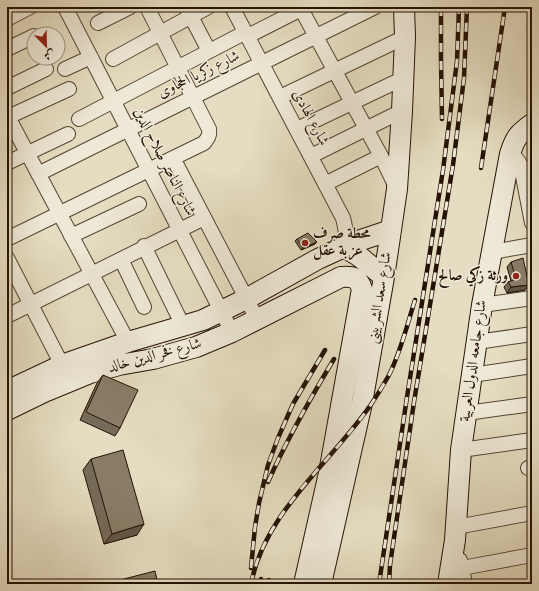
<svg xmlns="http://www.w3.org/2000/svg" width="539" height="591" viewBox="0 0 539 591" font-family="'Sorts Mill Goudy',Amiri,serif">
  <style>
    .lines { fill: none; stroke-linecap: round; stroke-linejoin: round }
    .street-casing { stroke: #554534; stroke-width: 16 }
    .secondary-casing { stroke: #251205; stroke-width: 22 }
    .street { stroke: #eee9d7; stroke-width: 14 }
    .secondary { stroke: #eee9d7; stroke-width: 20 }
    .rail-casing { stroke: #251205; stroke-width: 4.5 }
    .rail { stroke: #eee9d7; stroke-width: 3; stroke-dasharray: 9; stroke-linecap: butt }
    .wall { fill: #766b59; stroke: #251205 }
    .shaded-wall { fill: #605748; stroke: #251205 }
    .building { fill: #897c67; stroke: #251205 }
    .poi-dot { fill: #8f2418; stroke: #eee9d7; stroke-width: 1.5 }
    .labels { text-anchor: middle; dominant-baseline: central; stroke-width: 3; stroke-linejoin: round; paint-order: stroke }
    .street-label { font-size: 15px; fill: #251205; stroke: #eee9d7 }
    .poi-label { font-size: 15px; font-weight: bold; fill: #251205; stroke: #eee9d7; text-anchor: start }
  </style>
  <rect width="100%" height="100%" fill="#e5ddc1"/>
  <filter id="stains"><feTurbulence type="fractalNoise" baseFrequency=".005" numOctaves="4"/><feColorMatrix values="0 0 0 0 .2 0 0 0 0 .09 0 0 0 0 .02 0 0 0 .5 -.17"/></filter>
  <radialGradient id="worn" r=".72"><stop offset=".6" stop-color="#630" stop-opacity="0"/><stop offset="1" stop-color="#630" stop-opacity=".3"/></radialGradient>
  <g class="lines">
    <defs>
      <path id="street" d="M65 7 232 332
        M186 7 209 51
        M232 7 343 218C346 230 347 235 344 247
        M300 7 381 156 396 187
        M7 19 30 7
        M98 23 130 7
        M248 36 305 7
        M7 49 34 36
        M113 59 208 7
        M65 69 91 57
        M7 88 46 69
        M280 97 405 37
        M7 115 128 342
        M8 117 69 89
        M79 119 246 32
        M297 129 404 78
        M510 154C516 157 518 160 521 166L532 223
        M311 156 402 111
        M173 158 257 319
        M7 163 68 134
        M38 174 375 7
        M325 184 381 156
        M71 236 139 204
        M7 239 204 143C208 138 210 135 209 129L147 7
        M144 246 183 326
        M492 252 532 245
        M7 258 62 365
        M121 259 144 307
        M482 305 532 298
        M7 316 204 218
        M477 342 532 334
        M472 375 532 366
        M467 413 532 404
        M461 450 532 440
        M528 468 532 467
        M456 527 532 513
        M460 560 465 584
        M462 568 532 555"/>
      <path id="secondary" d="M344 247 360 257 384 277
        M7 391 62 365 128 342 203 320 246 299 318 259 355 242 391 230
        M7 410 44 392 90 373 119 365 153 359 196 347 232 332 341 277C352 276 358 277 362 289L329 473 304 584
        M321 584 362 403 384 277 391 230 397 189 402 111 405 37 404 7
        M448 584 455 540 461 450 482 305 510 154C515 138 518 134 532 124"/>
    </defs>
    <use href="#street" class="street-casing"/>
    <use href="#secondary" class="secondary-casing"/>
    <use href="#street" class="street"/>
    <use href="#secondary" class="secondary"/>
    <defs>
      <path id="rail" d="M441 7V60L442 119
        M481 168 505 7
        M268 482C287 439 310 399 334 359
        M251 568 255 527 259 503 268 465 278 438 293 404 325 350
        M251 584C265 511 332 462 372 403 378 394 384 384 389 375 401 351 407 325 415 300
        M260 584 261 579
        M269 584V580
        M379 584 407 397 443 170 457 61 459 7
        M389 584 390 565 414 402 453 165 464 78 467 7"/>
    </defs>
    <use href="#rail" class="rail-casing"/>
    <use href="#rail" class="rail"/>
  </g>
  <path class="wall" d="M297 239 317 242 315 244 301 250 295 241Z
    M511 262 525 290 507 293 504 287 508 282 511 281 507 267Z
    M103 375 120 428 115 436 80 420 97 383Z
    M91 459 137 535 104 544 83 470Z"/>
  <path class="shaded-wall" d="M317 242 315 244 301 250 303 248Z
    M529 285 525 290 507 293 511 287Z
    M144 524 137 535 104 544 112 534Z"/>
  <path class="building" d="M308 233 317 242 303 248 297 239Z
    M523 258 529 285 511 287 508 282 516 279 511 262Z
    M103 375 138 390 120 428 86 412Z
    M123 450 144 524 112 534 91 459Z
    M155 571 158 584H117L116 581Z"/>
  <g class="poi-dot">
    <circle cx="305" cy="243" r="4"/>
    <circle cx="516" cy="276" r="4"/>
  </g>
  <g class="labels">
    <g class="street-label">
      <text transform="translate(199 75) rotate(-26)">شارع زكريا الحجاوى</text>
      <text transform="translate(310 118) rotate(62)">شارع الهادى</text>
      <text transform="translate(164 162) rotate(63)">شارع الناصر صلاح الدين</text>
      <text transform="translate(380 298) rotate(-81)">شارع سعد الشربينى</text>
      <text transform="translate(155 356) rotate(-15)">شارع فخر الدين خالد</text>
      <text transform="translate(474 361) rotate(-82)">شارع جامعه الدول العربية</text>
    </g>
    <g class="poi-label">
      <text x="313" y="234">محطة صرف<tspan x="313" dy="17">عزبة عقل</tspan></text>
      <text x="508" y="276" text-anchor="end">ورثة زكي صالح</text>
    </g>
  </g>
  <rect width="539" height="591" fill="none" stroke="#e5ddc1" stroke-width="24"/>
  <rect x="8" y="8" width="523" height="575" fill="none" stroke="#251205" stroke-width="2"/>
  <rect x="12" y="12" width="515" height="567" fill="none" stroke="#251205"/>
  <g transform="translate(46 46) rotate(157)"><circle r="19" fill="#eee9d7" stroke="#9e9383"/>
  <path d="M0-3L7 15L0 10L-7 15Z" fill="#8f2418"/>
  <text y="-6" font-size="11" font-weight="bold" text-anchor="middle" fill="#251205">ش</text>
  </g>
  <rect width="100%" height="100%" filter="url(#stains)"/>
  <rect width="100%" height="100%" fill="url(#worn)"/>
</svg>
